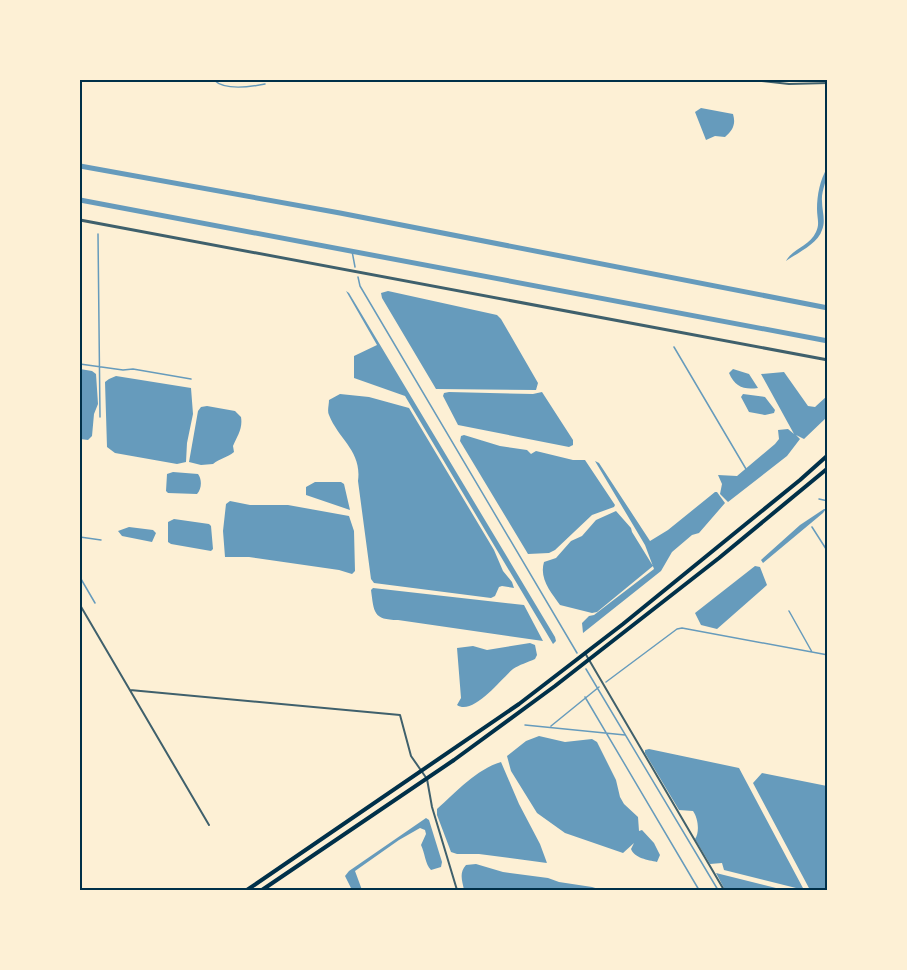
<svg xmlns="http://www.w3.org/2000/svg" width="907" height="970" viewBox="0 0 907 970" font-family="Mulish,sans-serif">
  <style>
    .water { fill: #669bbc }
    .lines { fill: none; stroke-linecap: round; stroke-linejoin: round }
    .stream { stroke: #669bbc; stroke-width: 1.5 }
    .canal { stroke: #669bbc; stroke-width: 5 }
    .minor { stroke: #3f606c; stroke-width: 2 }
    .tertiary { stroke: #3f606c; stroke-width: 3 }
    .trunk { stroke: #003049; stroke-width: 4 }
    .neatline { fill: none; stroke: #003049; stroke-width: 2 }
  </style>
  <rect width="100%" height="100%" fill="#fdf0d5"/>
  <path class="water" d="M701 108 733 114C736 124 733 130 725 137L715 136 706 140 695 112Z
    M827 168C828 180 821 190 822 201 822 211 826 221 822 230 818 244 797 253 786 261 793 248 810 246 816 232 820 224 817 218 817 209 817 195 820 180 827 168Z
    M346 291 349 293 555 637 556 641 553 644 405 396 354 378V356L377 345Z
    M388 291 497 315 501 319 538 383 536 390 436 389 382 298 381 293Z
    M80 369 92 371 96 374 98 404 94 414 92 436 88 440 80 439Z
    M733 369 749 374 758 388C744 390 735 387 729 373Z
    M784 372 808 406 815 407 827 396V417L804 439 796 435 800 439 787 456 728 502 720 494 722 484 718 475 737 476 775 444 779 439 778 430 788 429 794 434 761 374Z
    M116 376 191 388 193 414 187 443 186 462 177 464 115 453 107 447 105 382 109 379Z
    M449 392 533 394 542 392 573 440V445L569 447 458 425 443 396 444 393Z
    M340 394 369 397 409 408 494 550 503 571 512 582 514 588 502 586 499 587 495 596 491 598 374 583 371 579 358 481C362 451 339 440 329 415 327 411 329 405 329 400Z
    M743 394 765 397 775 410 774 413 765 415 749 412 741 397Z
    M207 406 235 411 241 417C243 429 237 436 233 446L234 452C227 458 220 458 213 464L201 465 189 462 198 411 201 407Z
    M464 435 500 446 527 450 531 454 536 451 573 460H585L615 505 614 507 592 515 555 550 549 553 528 554 460 441 461 436Z
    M595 461 599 463 650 541 668 530 715 492H717L725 503 699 533 692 535 672 552 661 571 583 633 582 623 589 616 594 615 654 569 645 545Z
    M173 472 198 474C202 479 202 489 197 494L168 493 166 491 167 474Z
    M315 482H341L344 484 350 510 306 495V487Z
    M230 501 250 505H288L349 516 354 531 355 571 352 574 339 570 249 557H225L223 531 226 504Z
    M824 509H826L823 513 763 563 761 560 800 525Z
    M616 511 631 528 632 532 653 566 597 612 592 613 560 605C551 592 539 579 544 562L556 558 571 541 582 536 596 520Z
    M174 519 209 524 211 526 213 549 211 551 171 544 168 542V522Z
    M129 527 153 530 156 533 152 542 122 536 118 531Z
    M755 566 760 567 767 585 717 629 701 625 695 613Z
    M373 588 524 605 543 641 398 620C373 620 374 612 371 590Z
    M530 643 535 645 537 655 535 659C528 662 519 665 513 669 501 679 473 716 457 705L461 698 457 648 473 646 487 650Z
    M539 736 565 742 592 739 597 742 616 780 620 797 624 804 638 817 639 831 642 830 654 843 660 855 657 862C648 860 634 858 631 849L634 843 623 853 565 833 537 813 511 771 507 756 526 741Z
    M649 749 739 768 804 890 724 870 722 863 710 864 695 839C700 832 698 818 693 811L679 810 645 753V750Z
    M501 762 519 804 540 844 547 863 479 854H457L451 852 437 815V809C456 792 477 769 501 762Z
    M762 773 827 786V890H810L753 783Z
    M426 818 429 820 442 862 441 867 431 870C425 864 425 853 421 845L426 834 425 830 420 828 399 840 355 871 362 890H352L345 876 349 871Z
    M476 864 503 872 548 878 559 882 592 887 602 890H464C462 880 459 873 466 865Z
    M716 873 784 890H725Z"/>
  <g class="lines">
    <path class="stream" d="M214 80C225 91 250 87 265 84
      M98 234 100 417
      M352 251 355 267
      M358 277 360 286 577 653
      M674 347 746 469
      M80 364 123 370 133 369 191 379
      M819 499 828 501
      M812 527 828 552
      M80 537 101 540
      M80 579H81L95 603
      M789 611 812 652
      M586 669 718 890
      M606 682 677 629 682 628 828 655
      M585 697 699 890
      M525 725 625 735
      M551 726 599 687"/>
    <path class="canal" d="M80 166 340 213 828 308
      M80 200 828 341"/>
    <path class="minor" d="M753 80 789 84 828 83
      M80 605 209 825
      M585 653 724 890
      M130 690 400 715 411 756 427 779 432 807 457 890"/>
    <path class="tertiary" d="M80 220 828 360"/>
    <path class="trunk" d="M247 890 519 704 623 624 800 480 828 455
      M262 890 454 760 555 686 719 558 828 468"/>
  </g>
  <rect width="907" height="970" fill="none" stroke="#fdf0d5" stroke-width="162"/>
  <rect x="81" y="81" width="745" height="808" class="neatline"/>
</svg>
